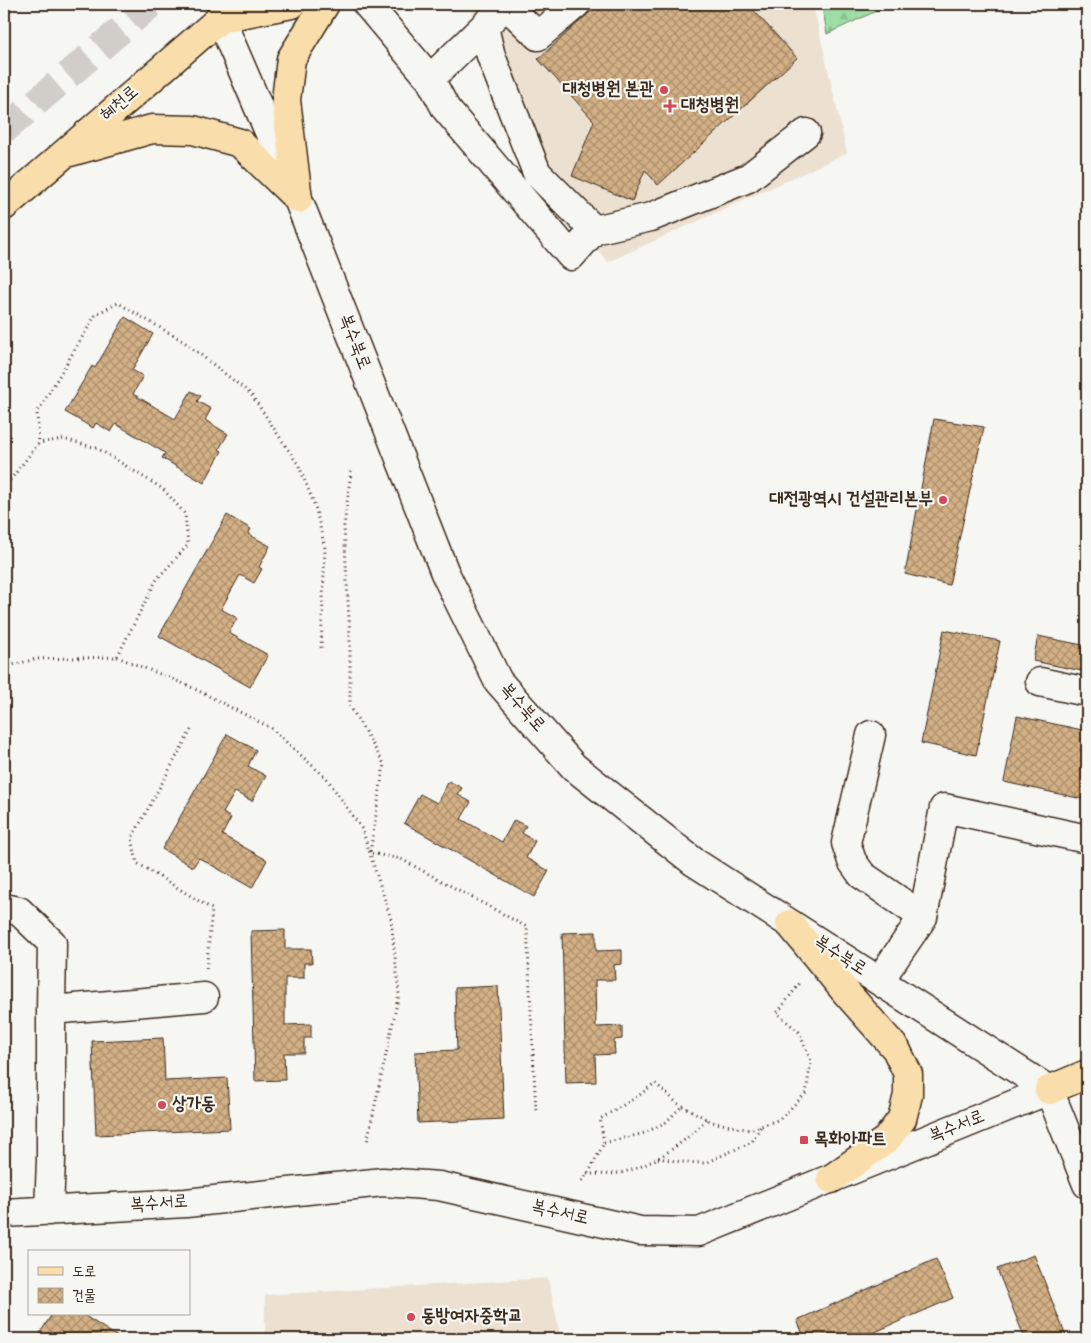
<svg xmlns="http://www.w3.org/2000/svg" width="1091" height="1343" viewBox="0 0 1091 1343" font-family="'Indie Flower','Poor Story',sans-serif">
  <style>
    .built { fill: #ece1d1 }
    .forest { fill: url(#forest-firs); stroke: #6c8462 }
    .building { fill: url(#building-cross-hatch); stroke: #3b2a1e }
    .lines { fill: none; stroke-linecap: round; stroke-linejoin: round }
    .major-tunnel { stroke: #d1cdc8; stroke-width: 28; stroke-dasharray: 28 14; stroke-linecap: butt }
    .minor-casing { stroke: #3b2a1e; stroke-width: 31 }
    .major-casing { stroke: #3b2a1e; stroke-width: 31 }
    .path { stroke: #3b2a1e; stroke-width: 3; stroke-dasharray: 1 4; stroke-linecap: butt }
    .minor { stroke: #f6f6f2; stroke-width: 28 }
    .major { stroke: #f9deab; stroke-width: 28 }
    .poi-dot { fill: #d1495b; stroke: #f6f6f2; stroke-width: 2 }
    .labels { text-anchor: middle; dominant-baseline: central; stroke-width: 4.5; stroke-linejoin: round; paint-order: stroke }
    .poi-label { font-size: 18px; font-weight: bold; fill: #3b2a1e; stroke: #f6f6f2; text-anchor: start }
    .street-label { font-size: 18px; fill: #3b2a1e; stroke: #f6f6f2 }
  </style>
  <defs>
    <pattern id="forest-firs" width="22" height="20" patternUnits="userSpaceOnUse" patternTransform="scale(1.25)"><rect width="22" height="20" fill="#9edda6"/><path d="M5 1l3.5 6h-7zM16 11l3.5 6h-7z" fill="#89be8e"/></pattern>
    <pattern id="building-cross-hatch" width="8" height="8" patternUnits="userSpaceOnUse" patternTransform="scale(1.25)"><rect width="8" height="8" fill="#d3b085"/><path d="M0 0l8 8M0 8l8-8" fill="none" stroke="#ac8f6c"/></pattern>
  </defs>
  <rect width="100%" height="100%" fill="#f6f6f2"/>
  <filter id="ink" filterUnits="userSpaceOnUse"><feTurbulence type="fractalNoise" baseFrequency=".02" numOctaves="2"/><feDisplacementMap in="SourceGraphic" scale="10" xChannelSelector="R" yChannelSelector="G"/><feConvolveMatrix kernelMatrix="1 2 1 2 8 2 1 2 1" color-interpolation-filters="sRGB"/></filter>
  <g filter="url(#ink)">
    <path class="built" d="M482 4H813L847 153 608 262 534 176 483 59 472 13Z
      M548 1278 561 1339H265V1295Z"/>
    <path class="forest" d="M822 4H891L827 34Z"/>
    <path class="building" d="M599 4H748L797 58 658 185 645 170 632 201 572 176 594 121 538 59Z
      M125 317 153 334 132 370 143 376 133 394 175 419 191 391 201 396 197 401 211 409 205 420 228 434 219 449 222 451 204 483 162 458 165 453 116 424 111 432 96 423 93 428 65 412 92 366 95 368Z
      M934 419 984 427 949 585 905 574Z
      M227 515 251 529 248 534 270 546 259 567 262 569 254 583 240 575 221 609 237 618 229 633 268 655 250 687 159 636Z
      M944 630 1000 641 976 755 921 743Z
      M1038 636 1087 646V672L1033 661Z
      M1017 716 1087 731V800L1004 782Z
      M227 734 256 750 248 766 266 776 252 801 235 792 223 813 231 818 222 835 267 860 252 888 199 858 193 867 162 849Z
      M449 781 462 788 458 795 471 802 461 819 502 842 514 820 526 826 522 833 535 841 526 858 549 871 534 897 404 823 420 794 437 803Z
      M285 930V949H311L312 963H304V978H285V1025L311 1024V1038H304V1053H284L285 1080 255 1081 251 931Z
      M596 932V951L622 950V964L614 965 615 980H595L596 1027 622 1026V1039L614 1040 615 1054 595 1055 596 1082 566 1083 562 933Z
      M498 986 504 1119 418 1123 415 1052 457 1050 455 988Z
      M163 1038 165 1081 227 1078 230 1129 96 1135 92 1041Z
      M1034 1255 1067 1339H1025L997 1269Z
      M936 1259 953 1298 859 1339H805L797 1320Z
      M52 1314H82L121 1339H49L40 1333Z
      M381 1333 382 1339H327Z"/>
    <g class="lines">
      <path class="major-tunnel" d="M4 130 151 4"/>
      <defs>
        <path id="minor" d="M367 4 430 79 507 4
          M506 5 538 36 576 4
          M220 18 298 199 445 573 498 681 574 767 694 862 1049 1090 1087 1184
          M484 27 491 56 537 173 594 230
          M430 79 446 109 571 256 594 230 651 217 748 178 806 133
          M1040 682 1087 692
          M871 735 846 843 852 861 862 875 923 917
          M4 908 19 911 52 943 51 1010
          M879 981 923 917 944 808 1087 839
          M49 1211 51 1160V1010L204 997
          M4 1213 186 1203 383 1182 439 1186 640 1231 699 1232 1049 1090"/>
        <path id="major" d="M220 18 292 4
          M70 152 152 129 193 130 240 143 298 199
          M298 199 286 100 291 59 325 4
          M4 206 237 4
          M790 924 844 990 896 1049 908 1074V1095L902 1119 886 1140 831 1179
          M1049 1090 1087 1074"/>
      </defs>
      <use href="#minor" class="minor-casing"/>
      <use href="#major" class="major-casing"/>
      <path class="path" d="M351 471 344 526 350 638V706L384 764 370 853 401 859 527 927 536 1113
        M4 488 39 443 37 413 96 314 118 303 183 341 251 394 299 466 315 506 325 548 321 648
        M117 657 187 685 271 728 327 779 362 829 391 919 399 994 367 1142
        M4 667 36 659 117 657 157 579 188 545 185 514 163 489 97 448 63 439 39 443
        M191 730 132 838 137 863 212 909 206 972
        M604 1143 645 1133 666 1122 682 1106
        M658 1158 682 1162 705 1163 752 1142 761 1126
        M587 1174C597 1174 608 1175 618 1173 648 1169 687 1142 706 1119
        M582 1181 590 1170 604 1143 600 1119 637 1097 655 1083 677 1103 712 1122 750 1130 780 1119 806 1093 811 1061 799 1032 777 1013 800 983"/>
      <use href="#minor" class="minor"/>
      <use href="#major" class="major"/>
    </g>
  </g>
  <g class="poi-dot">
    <circle cx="664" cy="90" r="5"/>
    <path d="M667.5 98.5h5v5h5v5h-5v5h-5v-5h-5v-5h5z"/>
    <circle cx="943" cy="500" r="5"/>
    <circle cx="162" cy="1105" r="5"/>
    <rect x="799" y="1135" width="10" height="10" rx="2.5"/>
    <circle cx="411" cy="1317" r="5"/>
  </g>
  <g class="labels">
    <g class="poi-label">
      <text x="654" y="90" text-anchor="end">대청병원 본관</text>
      <text x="681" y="106">대청병원</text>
      <text x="933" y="500" text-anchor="end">대전광역시 건설관리본부</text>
      <text x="172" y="1105">상가동</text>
      <text x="814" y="1140">목화아파트</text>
      <text x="421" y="1317">동방여자중학교</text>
    </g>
    <g class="street-label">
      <text transform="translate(120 104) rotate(-41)">혜천로</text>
      <text transform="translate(354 342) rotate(69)">복수북로</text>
      <text transform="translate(522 708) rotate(49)">복수북로</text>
      <text transform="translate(840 956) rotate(33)">복수북로</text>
      <text transform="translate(957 1127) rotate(-22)">복수서로</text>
      <text transform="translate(159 1204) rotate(-4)">복수서로</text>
      <text transform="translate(560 1213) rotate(13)">복수서로</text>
    </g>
  </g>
  <rect width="1091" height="1343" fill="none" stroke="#f6f6f2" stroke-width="20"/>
  <rect x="10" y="10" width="1071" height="1323" fill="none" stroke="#3b2a1e" stroke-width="2" filter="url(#ink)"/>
  <rect x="28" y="1250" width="162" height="65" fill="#f6f6f2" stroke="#aba49d"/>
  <rect x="38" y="1267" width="25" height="8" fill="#f9deab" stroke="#aba49d"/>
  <text x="72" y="1276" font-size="15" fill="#3b2a1e">도로</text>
  <rect x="38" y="1288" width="25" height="15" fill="url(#building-cross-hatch)" stroke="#aba49d"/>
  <text x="72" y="1300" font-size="15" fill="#3b2a1e">건물</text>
</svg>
